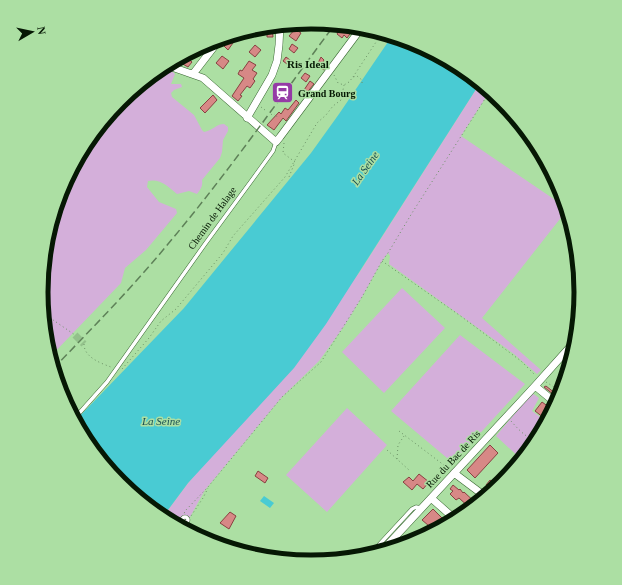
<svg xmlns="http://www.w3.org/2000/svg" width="622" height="585" viewBox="0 0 622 585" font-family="'Times New Roman',serif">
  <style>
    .green { fill: #d4afda }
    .water { fill: #49cbd3 }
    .building { fill: #d78886; stroke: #884141 }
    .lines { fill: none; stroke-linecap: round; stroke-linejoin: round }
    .minor-tunnel { stroke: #93c18b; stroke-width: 7; stroke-dasharray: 7 3.5; stroke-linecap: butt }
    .service-casing { stroke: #386731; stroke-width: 4.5 }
    .minor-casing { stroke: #386731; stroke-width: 8 }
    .path { stroke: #6b9165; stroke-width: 1; stroke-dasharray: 1 3; stroke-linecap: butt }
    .service { stroke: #fff; stroke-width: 3.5 }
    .minor { stroke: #fff; stroke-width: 7 }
    .rail { stroke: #5e8158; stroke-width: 1.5; stroke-dasharray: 8 4; stroke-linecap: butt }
    .labels { text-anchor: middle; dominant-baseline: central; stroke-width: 3; stroke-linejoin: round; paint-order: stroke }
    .poi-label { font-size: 10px; font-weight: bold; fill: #061804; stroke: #acdfa3; text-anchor: start }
    .street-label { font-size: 10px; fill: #061804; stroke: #acdfa3 }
    .neighbourhood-label { font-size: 11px; font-weight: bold; fill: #061804; stroke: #acdfa3 }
    .water-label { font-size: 11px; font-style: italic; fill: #184f53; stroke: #acdfa3 }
    .rim { fill: none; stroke: #061804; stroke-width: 5 }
  </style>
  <rect width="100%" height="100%" fill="#acdfa3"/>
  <path class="green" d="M165 65 175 74 171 84H181L182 87 174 90 171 93 172 97 194 115 202 130 204 132C212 131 216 124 224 124L228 127V131L223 140 222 152 220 158 202 180C203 186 201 189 197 194L189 191 177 194C169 187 160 178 148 181L147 187 159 202 176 209 177 213 146 250 125 268 121 283 49 358 46 345 41 292 46 240 61 189 86 142 120 101Z
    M480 83 490 91 461 136 567 208V210L482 318 541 370 537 374 514 354 389 264 390 256 388 253 382 261 362 297 345 325 319 361 282 397 205 490 190 517 188 518 183 516 179 520 173 524 162 518 188 483 359 273Z
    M402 288 445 328 384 393 342 352Z
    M460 335 525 384 453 463 391 411Z
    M532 393 539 398 532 411 547 422 536 443 522 460 496 436Z
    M347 408 387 445 327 512 286 475Z"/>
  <path class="water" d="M392 36C424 46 454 61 480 83L326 324 294 368 188 483 162 518 120 484 86 443 75 421 184 308 311 153 339 114Z
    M264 496 274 503 270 508 260 501Z"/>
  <path class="building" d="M343 25 348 29 347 31 350 34 347 38 344 35 342 38 337 34Z
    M269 26V28H272L273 37H267V34L263 35V27Z
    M295 29 301 33 296 41 289 36Z
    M240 33 228 50 223 45 232 35Z
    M292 44 298 48 294 53 289 49Z
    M255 45 261 50 255 57 249 52Z
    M222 56 229 61 223 69 216 63Z
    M186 57 192 62 188 67 181 63Z
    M286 57 294 63 291 67 283 61Z
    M321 57 324 60 323 62 327 64 324 70 317 65Z
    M249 61 256 65 252 70 257 73 253 79 255 81 250 88 247 86 240 95 242 96 238 101 232 96 244 78 238 74 240 70 242 71Z
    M305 73 310 76 306 82 301 78Z
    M310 81 314 84 305 95 302 93Z
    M213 95 217 100 205 113 200 108Z
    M296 100 299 103 286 121 283 118 274 130 267 125 279 112 281 114 285 108 288 110Z
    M546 386 560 397 559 399 544 387Z
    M542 402 553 410 548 421 535 411Z
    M490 445 498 453 475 478 467 470Z
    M258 471 268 478 265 483 255 476Z
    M419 474 429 482 423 489 417 484 412 490 403 482 409 477 413 481Z
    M490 480 499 487 493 491 486 485Z
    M453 485 459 490 460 489 463 493 464 492 477 504 471 509 459 498 456 500 450 494 453 491 450 489Z
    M433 509 445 521 435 531 422 520Z
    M230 512 236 516 229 529 220 523Z
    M202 533 207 537 205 541 199 538Z"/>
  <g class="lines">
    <path class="minor-tunnel" d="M75 335 84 344"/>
    <defs>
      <path id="service" d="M74 419 107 382 205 244 252 180 273 151 276 142
        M182 520a3 3 0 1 1 6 0a3 3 0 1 1-6 0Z
        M377 554 376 548 412 509 416 507 421 508"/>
      <path id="minor" d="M166 65 203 78 276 142 280 137 362 27
        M193 74 220 39
        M247 118 272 75 277 61 279 45 280 25
        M535 386 557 404
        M454 473 486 497
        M431 498 456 520
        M181 528 184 523
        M381 552 535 386 577 339"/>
    </defs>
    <use href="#service" class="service-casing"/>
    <use href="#minor" class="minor-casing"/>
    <path class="path" d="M334 75 338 83 344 85 349 82 353 77 357 76 362 80V83
      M353 77 382 33
      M261 107 265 110
      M271 114 276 118 277 116 274 114
      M284 143 283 153 295 162 289 177
      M382 261 462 317 521 361 535 375
      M43 313 75 335
      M84 344C84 357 100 363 111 367
      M122 369 149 338 161 321 176 309 223 253 233 236 285 177 317 123 326 115 333 106 341 100 344 94 343 90 344 85
      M546 382 562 392
      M511 421C518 429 526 438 537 441
      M399 431 449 469
      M531 440V449
      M387 450 409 470
      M397 459 398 445 404 436
      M183 517 185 511 208 487 282 397 321 362 362 297 382 261 388 253 412 213 490 91
      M189 519 203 498 208 488
      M173 524 177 521"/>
    <use href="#service" class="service"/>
    <use href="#minor" class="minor"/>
    <path class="rail" d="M53 369C92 328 132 288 168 244 227 174 280 98 335 24"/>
  </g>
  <defs>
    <symbol id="station-square" viewBox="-11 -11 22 22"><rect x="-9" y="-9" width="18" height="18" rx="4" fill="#953ba6" stroke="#acdfa3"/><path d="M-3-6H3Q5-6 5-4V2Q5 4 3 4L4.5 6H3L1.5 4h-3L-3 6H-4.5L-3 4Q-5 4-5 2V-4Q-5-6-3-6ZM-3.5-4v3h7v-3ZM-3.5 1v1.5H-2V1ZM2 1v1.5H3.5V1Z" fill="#fff"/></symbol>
  </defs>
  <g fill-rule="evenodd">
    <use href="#station-square" x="270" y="80" width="25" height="25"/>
  </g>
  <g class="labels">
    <g class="poi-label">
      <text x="298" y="93">Grand Bourg</text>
    </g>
    <g class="street-label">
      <text transform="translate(212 218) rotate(-54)">Chemin de Halage</text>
      <text transform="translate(453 459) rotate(-47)">Rue du Bac de Ris</text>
    </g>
    <g class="neighbourhood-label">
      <text x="308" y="64">Ris Ideal</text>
    </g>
    <g class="water-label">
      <text transform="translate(365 168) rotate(-55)">La Seine</text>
      <text x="161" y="421">La Seine</text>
    </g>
  </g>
  <path d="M0 0H622V585H0ZM48 292a263 263 0 1 1 526 0a263 263 0 1 1-526 0Z" fill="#acdfa3" fill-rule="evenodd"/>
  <path class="rim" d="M48 292a263 263 0 1 1 526 0a263 263 0 1 1-526 0Z"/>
  <g transform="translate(32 32) rotate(81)" stroke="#acdfa3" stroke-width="3" paint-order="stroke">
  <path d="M0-3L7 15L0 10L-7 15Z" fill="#061804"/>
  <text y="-6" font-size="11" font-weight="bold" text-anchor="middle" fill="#061804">N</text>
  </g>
</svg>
